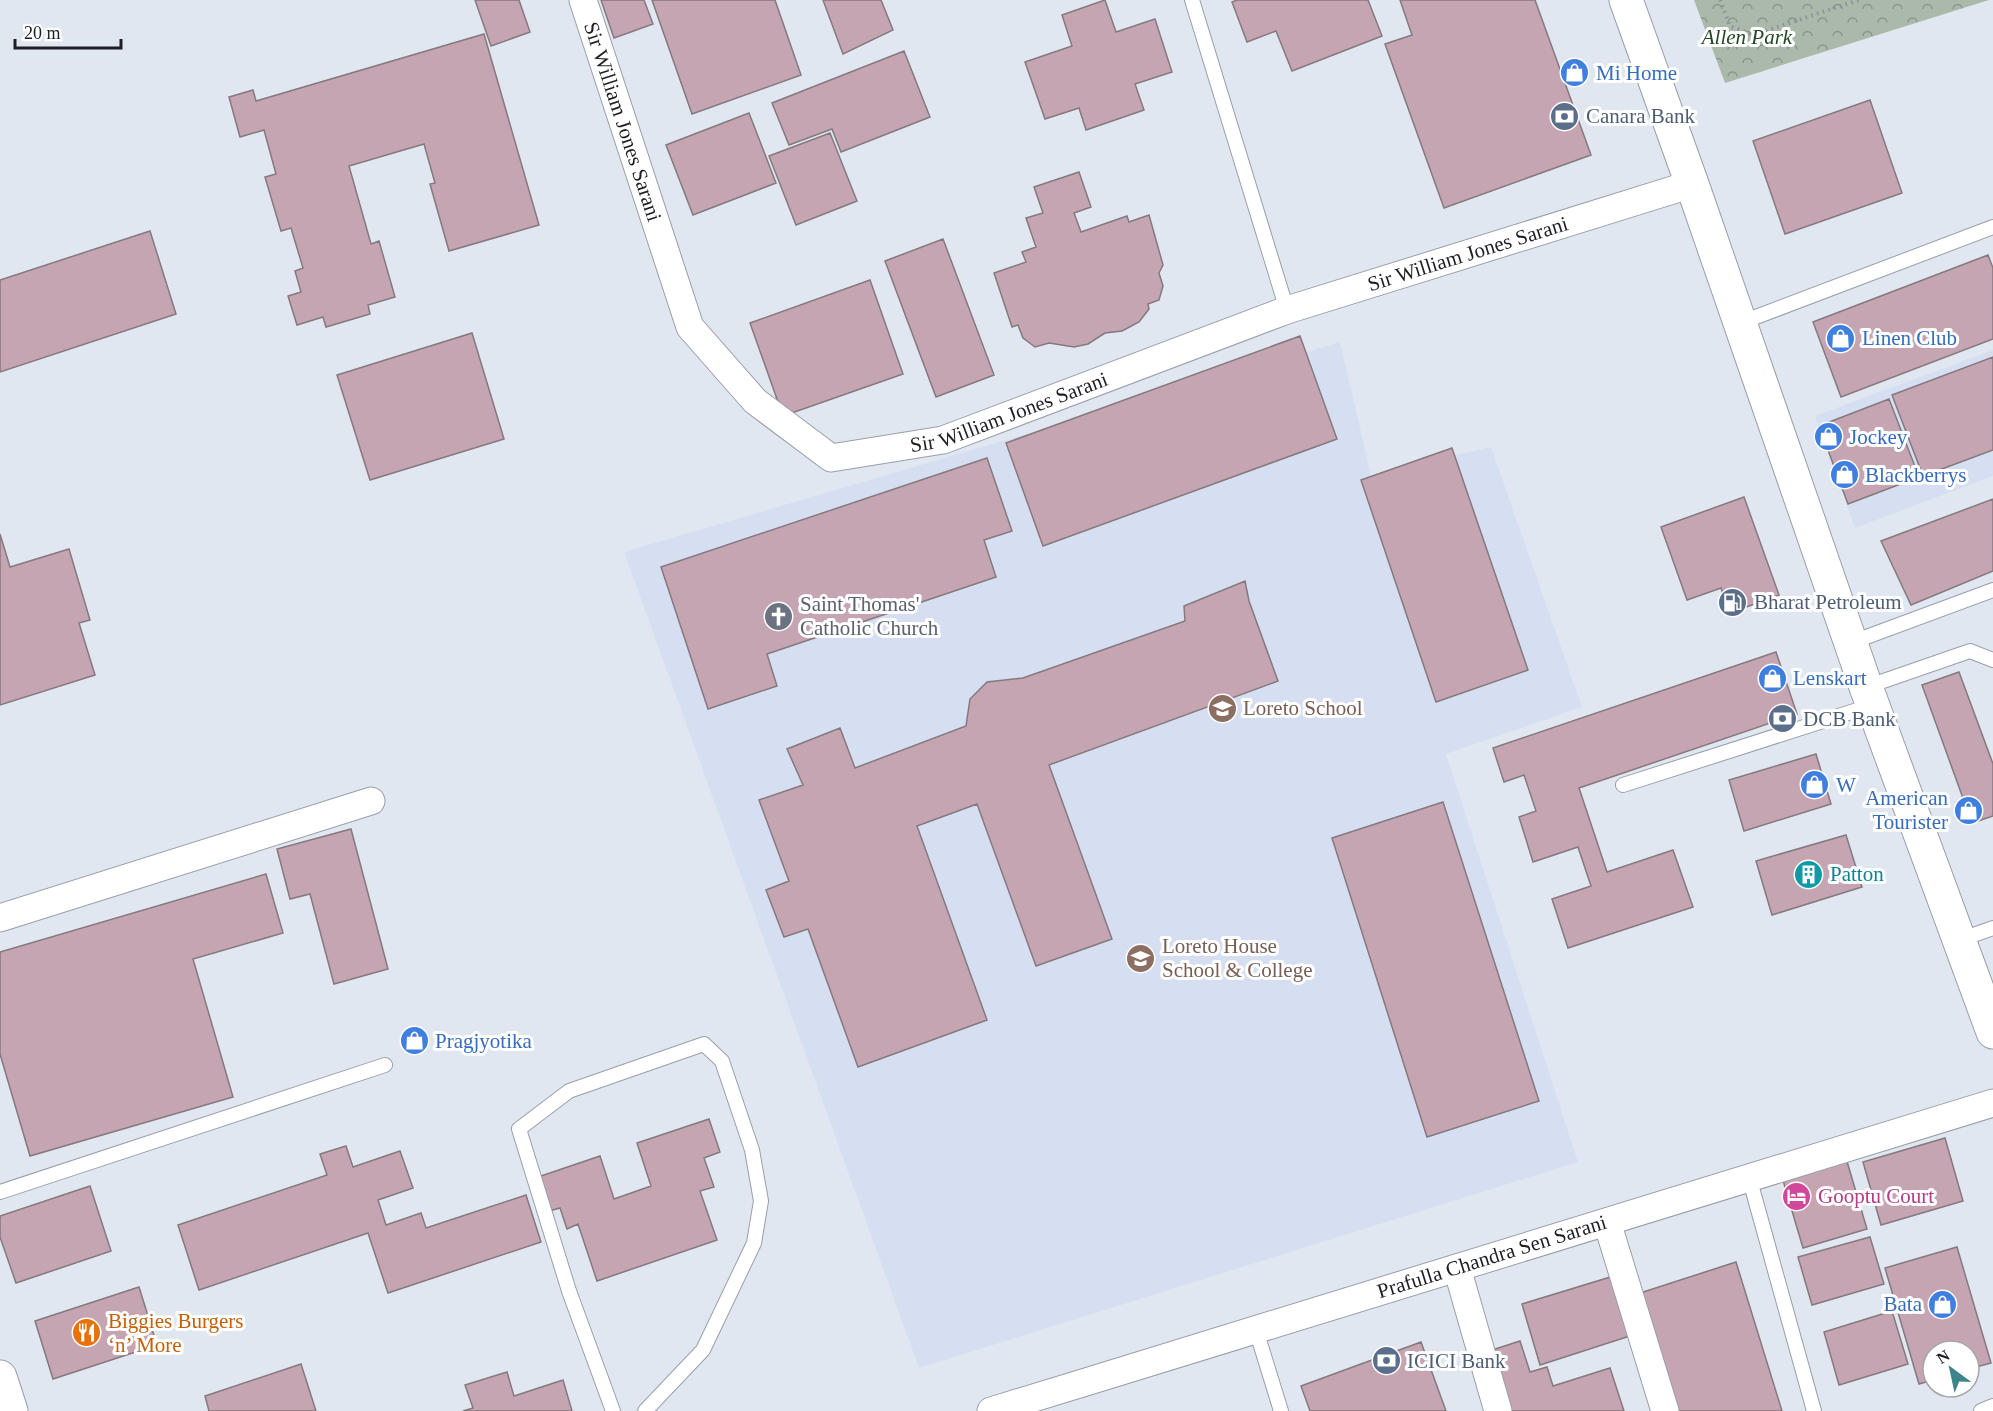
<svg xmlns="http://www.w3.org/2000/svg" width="1993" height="1411" viewBox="0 0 1993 1411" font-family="Georgia,serif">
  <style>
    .built { fill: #d6dff1 }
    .park { fill: url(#park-crowns) }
    .building { fill: #c6a5b3; stroke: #84797d; stroke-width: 1.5 }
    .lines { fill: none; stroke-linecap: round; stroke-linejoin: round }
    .lane-casing { stroke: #999fa9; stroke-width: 16 }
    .street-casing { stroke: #999fa9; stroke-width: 29 }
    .secondary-casing { stroke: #999fa9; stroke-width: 35 }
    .path { stroke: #8c9098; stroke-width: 4; stroke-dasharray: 1.5 4.5; stroke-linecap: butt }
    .lane { stroke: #fff; stroke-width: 14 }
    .street { stroke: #fff; stroke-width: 27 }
    .secondary { stroke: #fff; stroke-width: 33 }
    .labels { text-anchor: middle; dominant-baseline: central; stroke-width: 6; stroke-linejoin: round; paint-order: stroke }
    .park-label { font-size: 21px; font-style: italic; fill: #224724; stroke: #fff }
    .shop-label { font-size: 21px; fill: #366cbe; stroke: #fff; text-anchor: start }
    .service-label { font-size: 21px; fill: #4e5e75; stroke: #fff; text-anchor: start }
    .street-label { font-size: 21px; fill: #1d1f23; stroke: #fff }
    .worship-label { font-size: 21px; fill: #5b616d; stroke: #fff; text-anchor: start }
    .education-label { font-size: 21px; fill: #785e54; stroke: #fff; text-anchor: start }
    .culture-label { font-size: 21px; fill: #0d838f; stroke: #fff; text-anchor: start }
    .hotel-label { font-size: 21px; fill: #b23c85; stroke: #fff; text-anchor: start }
    .food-label { font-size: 21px; fill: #c56008; stroke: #fff; text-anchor: start }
  </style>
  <defs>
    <pattern id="park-crowns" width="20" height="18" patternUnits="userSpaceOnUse" patternTransform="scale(1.5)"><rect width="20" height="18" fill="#aab9aa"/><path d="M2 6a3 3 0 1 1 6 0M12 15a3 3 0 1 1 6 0" fill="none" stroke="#8a968a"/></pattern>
  </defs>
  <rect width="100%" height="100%" fill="#e1e7f1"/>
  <path class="built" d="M1340 342 1371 475 1491 447 1582 707 1446 754 1578 1162 919 1368 624 552Z
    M1993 350V476L1855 528 1815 416Z"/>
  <path class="park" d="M1694 0H1989L1725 83Z"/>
  <path class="building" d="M475 0H519L530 32 491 46Z
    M601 0H644L653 24 614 38Z
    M652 0H775L801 75 692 114Z
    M823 0H881L893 30 843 54Z
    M1105 0 1116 32 1155 19 1172 72 1135 84 1144 110 1086 130 1079 108 1045 119 1025 62 1072 46 1062 15Z
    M1237 0H1368L1382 36 1292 71 1276 31 1247 42 1232 2Z
    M1400 0H1535L1591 155 1444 208 1385 44 1412 35Z
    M484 34 539 225 449 251 430 184 435 183 424 144 349 166 371 244 379 241 395 297 368 305 370 314 326 327 323 317 297 325 288 296 301 292 295 271 303 268 291 228 281 231 265 177 276 174 264 130 240 137 229 97 253 90 256 101Z
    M904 51 930 117 841 152 832 129 789 145 772 103Z
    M1870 100 1902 193 1785 234 1753 141Z
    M749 113 776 183 693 215 666 145Z
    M830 133 857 201 796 225 769 156Z
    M1079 172 1091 207 1074 213 1081 232 1127 216 1129 222 1149 215 1163 265 1159 273 1163 286 1159 300 1148 304 1149 309 1139 322 1122 331 1105 333 1088 344 1074 347 1049 343 1035 347 1023 338 1018 325 1012 327 994 273 1026 262 1022 252 1036 247 1026 218 1043 213 1034 187Z
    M150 231 176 314 0 372V280Z
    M943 239 994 375 936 397 885 261Z
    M1988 255 1993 268V339L1841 397 1813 322Z
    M870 280 903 374 783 416 750 323Z
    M472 333 504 439 370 480 337 375Z
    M1300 336 1337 439 1043 546 1006 443Z
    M1993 357V450L1923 476 1892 395Z
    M1889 399 1919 477 1848 504 1819 426Z
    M1452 448 1528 670 1436 702 1361 480Z
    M987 458 1012 531 984 540 996 577 767 654 777 686 708 709 661 567Z
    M1744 497 1779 595 1730 613 1721 588 1687 600 1661 527Z
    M1993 499V571L1911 605 1881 541Z
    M0 534 10 567 69 549 90 620 79 623 95 675 0 705Z
    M1245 581 1249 601 1278 681 1049 765 1112 939 1036 966 977 804 917 826 987 1020 858 1067 808 929 784 937 766 890 789 881 759 800 803 785 787 749 840 728 855 768 966 726 970 699 987 682 1023 678 1185 621 1184 606Z
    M1776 652 1797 714 1579 788 1607 872 1673 850 1693 907 1568 948 1552 899 1591 886 1578 847 1533 862 1519 817 1536 811 1524 775 1504 782 1493 748Z
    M1959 672 1993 764V816L1972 823 1922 685Z
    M1816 754 1831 804 1744 831 1729 780Z
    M1443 802 1539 1101 1427 1137 1332 838Z
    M351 829 388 969 334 984 310 894 290 899 277 849Z
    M1846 835 1862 887 1772 915 1756 861Z
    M266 874 283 933 193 959 233 1097 30 1156 0 1054V952Z
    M709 1119 720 1152 704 1158 714 1187 700 1191 717 1240 597 1281 578 1224 567 1229 560 1208 549 1211 538 1177 600 1156 614 1199 651 1186 637 1143Z
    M1945 1138 1963 1201 1881 1225 1863 1162Z
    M346 1146 353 1167 400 1151 413 1188 378 1200 386 1225 421 1213 426 1228 526 1195 541 1242 388 1293 368 1233 199 1290 178 1225 327 1175 320 1154Z
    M1846 1158 1867 1229 1803 1248 1782 1177Z
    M90 1186 111 1251 16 1283 0 1237V1216Z
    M1870 1237 1884 1284 1812 1305 1798 1257Z
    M1957 1247 1991 1363 1969 1369V1351H1933V1380L1919 1384 1885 1268Z
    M1736 1262 1782 1411H1673L1637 1294Z
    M1617 1275 1636 1334 1540 1365 1522 1304Z
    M139 1287 157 1345 53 1379 35 1321Z
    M1892 1311 1908 1364 1839 1385 1824 1332Z
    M1520 1341 1530 1372 1547 1367 1553 1386 1610 1368 1624 1411H1508L1489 1351Z
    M1421 1342 1446 1411H1310L1301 1386Z
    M301 1364 316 1411H209L205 1396Z
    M507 1372 514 1396 563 1380 572 1411H463L473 1408 465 1385Z"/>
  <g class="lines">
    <defs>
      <path id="lane" d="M1192 0 1287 310
        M1740 323 1993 227
        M1850 643 1993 590
        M1866 687 1970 651 1993 660
        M1623 785 1873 705
        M1959 940 1993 928
        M1749 1177 1814 1411
        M0 1192 385 1065
        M1256 1330 1281 1411
        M613 1411 569 1291 519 1129 569 1091 704 1044 722 1061 752 1150 761 1201 754 1243 703 1350 645 1411
        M1981 1411 1993 1406"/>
      <g id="street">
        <path id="s1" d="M583 0 690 327 755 401 831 458 943 440 1287 310 1692 184"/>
        <path d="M0 918 371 801"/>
        <path d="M1607 1222 1665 1411"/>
        <path d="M1457 1268 1498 1411"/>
        <path id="s2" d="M991 1411C1325 1309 1658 1204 1993 1103"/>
      </g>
      <path id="secondary" d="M1626 0 1692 184 1866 687 1993 1032
        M0 1377 11 1411"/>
    </defs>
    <use href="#lane" class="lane-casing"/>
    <use href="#street" class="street-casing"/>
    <use href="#secondary" class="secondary-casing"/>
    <path class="path" d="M1720 0 1730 26 1753 35 1859 0"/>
    <use href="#lane" class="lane"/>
    <use href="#street" class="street"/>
    <use href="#secondary" class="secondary"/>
  </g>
  <defs>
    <symbol id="shop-disc" viewBox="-11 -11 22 22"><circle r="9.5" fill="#3f7fe0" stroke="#fff"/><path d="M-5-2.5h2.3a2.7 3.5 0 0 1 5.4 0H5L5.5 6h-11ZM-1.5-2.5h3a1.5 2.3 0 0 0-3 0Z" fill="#fff"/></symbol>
    <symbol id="bank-disc" viewBox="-11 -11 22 22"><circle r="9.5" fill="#5c6f8a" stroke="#fff"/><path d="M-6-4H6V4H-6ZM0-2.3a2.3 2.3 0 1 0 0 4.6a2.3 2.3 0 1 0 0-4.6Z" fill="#fff"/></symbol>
    <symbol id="fuel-disc" viewBox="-11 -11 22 22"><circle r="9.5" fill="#5c6f8a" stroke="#fff"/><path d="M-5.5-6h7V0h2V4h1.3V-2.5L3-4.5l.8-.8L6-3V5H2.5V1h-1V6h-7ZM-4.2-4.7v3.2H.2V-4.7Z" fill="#fff"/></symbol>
    <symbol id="church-disc" viewBox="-11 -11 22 22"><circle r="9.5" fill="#6b7280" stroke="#fff"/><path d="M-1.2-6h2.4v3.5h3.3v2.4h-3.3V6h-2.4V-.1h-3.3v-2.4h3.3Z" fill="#fff"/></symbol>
    <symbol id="school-disc" viewBox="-11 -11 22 22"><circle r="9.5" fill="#8d6e63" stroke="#fff"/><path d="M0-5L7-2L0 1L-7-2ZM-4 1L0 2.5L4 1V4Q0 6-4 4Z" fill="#fff"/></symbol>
    <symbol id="building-disc" viewBox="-11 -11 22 22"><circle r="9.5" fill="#0f9aa8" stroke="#fff"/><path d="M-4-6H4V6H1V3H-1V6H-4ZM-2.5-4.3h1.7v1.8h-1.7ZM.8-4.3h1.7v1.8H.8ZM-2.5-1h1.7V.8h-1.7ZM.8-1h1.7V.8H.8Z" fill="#fff"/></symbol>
    <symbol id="university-disc" viewBox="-11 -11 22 22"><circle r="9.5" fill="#8d6e63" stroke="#fff"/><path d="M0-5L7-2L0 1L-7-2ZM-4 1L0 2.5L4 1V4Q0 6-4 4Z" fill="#fff"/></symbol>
    <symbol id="hotel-disc" viewBox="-11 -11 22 22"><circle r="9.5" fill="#d1479c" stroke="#fff"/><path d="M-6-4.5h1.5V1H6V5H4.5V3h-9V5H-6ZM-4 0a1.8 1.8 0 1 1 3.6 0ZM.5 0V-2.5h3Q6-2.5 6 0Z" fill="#fff"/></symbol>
    <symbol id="restaurant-disc" viewBox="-11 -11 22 22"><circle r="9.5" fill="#e8710a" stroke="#fff"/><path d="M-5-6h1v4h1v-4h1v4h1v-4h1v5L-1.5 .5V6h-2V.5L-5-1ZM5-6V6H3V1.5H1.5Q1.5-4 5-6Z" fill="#fff"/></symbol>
  </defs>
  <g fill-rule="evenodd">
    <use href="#shop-disc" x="1558" y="56" width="33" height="33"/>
    <use href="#bank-disc" x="1548" y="100" width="33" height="33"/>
    <use href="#shop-disc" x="1824" y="322" width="33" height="33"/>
    <use href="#shop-disc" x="1812" y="420" width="33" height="33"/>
    <use href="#shop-disc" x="1828" y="458" width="33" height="33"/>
    <use href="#fuel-disc" x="1716" y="586" width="33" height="33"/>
    <use href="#church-disc" x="762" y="600" width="33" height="33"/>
    <use href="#shop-disc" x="1756" y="662" width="33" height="33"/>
    <use href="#school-disc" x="1206" y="692" width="33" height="33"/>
    <use href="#bank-disc" x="1766" y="702" width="33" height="33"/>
    <use href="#shop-disc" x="1798" y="768" width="33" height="33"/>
    <use href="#shop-disc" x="1952" y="794" width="33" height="33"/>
    <use href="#building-disc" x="1792" y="858" width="33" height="33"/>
    <use href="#university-disc" x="1124" y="942" width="33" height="33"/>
    <use href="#shop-disc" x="398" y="1024" width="33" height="33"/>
    <use href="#hotel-disc" x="1780" y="1180" width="33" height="33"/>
    <use href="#shop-disc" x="1926" y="1288" width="33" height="33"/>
    <use href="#restaurant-disc" x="70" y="1316" width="33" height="33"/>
    <use href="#bank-disc" x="1370" y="1344" width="33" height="33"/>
  </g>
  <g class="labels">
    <g class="park-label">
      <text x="1747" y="37">Allen Park</text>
    </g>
    <g class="shop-label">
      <text x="1596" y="73">Mi Home</text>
      <text x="1862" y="338">Linen Club</text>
      <text x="1849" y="437">Jockey</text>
      <text x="1865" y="475">Blackberrys</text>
      <text x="1793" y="678">Lenskart</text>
      <text x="1836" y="785">W</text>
      <text x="1948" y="798" text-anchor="end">American<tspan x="1948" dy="24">Tourister</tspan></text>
      <text x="435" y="1041">Pragjyotika</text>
      <text x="1922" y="1304" text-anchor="end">Bata</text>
    </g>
    <g class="service-label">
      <text x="1586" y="116">Canara Bank</text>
      <text x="1754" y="602">Bharat Petroleum</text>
      <text x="1803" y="719">DCB Bank</text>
      <text x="1407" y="1361">ICICI Bank</text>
    </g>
    <g class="street-label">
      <text stroke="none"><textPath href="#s1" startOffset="128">Sir William Jones Sarani</textPath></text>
      <text stroke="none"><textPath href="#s1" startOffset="1208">Sir William Jones Sarani</textPath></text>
      <text stroke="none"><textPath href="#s1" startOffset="722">Sir William Jones Sarani</textPath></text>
      <text stroke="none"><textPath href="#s2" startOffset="524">Prafulla Chandra Sen Sarani</textPath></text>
    </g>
    <g class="worship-label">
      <text x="800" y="604">Saint Thomas'<tspan x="800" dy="24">Catholic Church</tspan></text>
    </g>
    <g class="education-label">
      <text x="1243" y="708">Loreto School</text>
      <text x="1162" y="946">Loreto House<tspan x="1162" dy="24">School &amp; College</tspan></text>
    </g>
    <g class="culture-label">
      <text x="1830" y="874">Patton</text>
    </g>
    <g class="hotel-label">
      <text x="1818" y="1196">Gooptu Court</text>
    </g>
    <g class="food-label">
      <text x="108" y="1321">Biggies Burgers<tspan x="108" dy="24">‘n’ More</tspan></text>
    </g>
  </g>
  <g transform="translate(1951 1369) rotate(327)"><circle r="28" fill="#ffffff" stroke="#a5a5a7" stroke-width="1.5"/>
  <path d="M0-4.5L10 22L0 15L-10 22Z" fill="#3e858b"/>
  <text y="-9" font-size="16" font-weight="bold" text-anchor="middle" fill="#1d1f23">N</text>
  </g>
  <path d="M15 39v9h106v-9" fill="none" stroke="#1d1f23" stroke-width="3"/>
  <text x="24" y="39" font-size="18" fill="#1d1f23" stroke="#ffffff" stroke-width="4.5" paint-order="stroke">20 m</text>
</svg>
